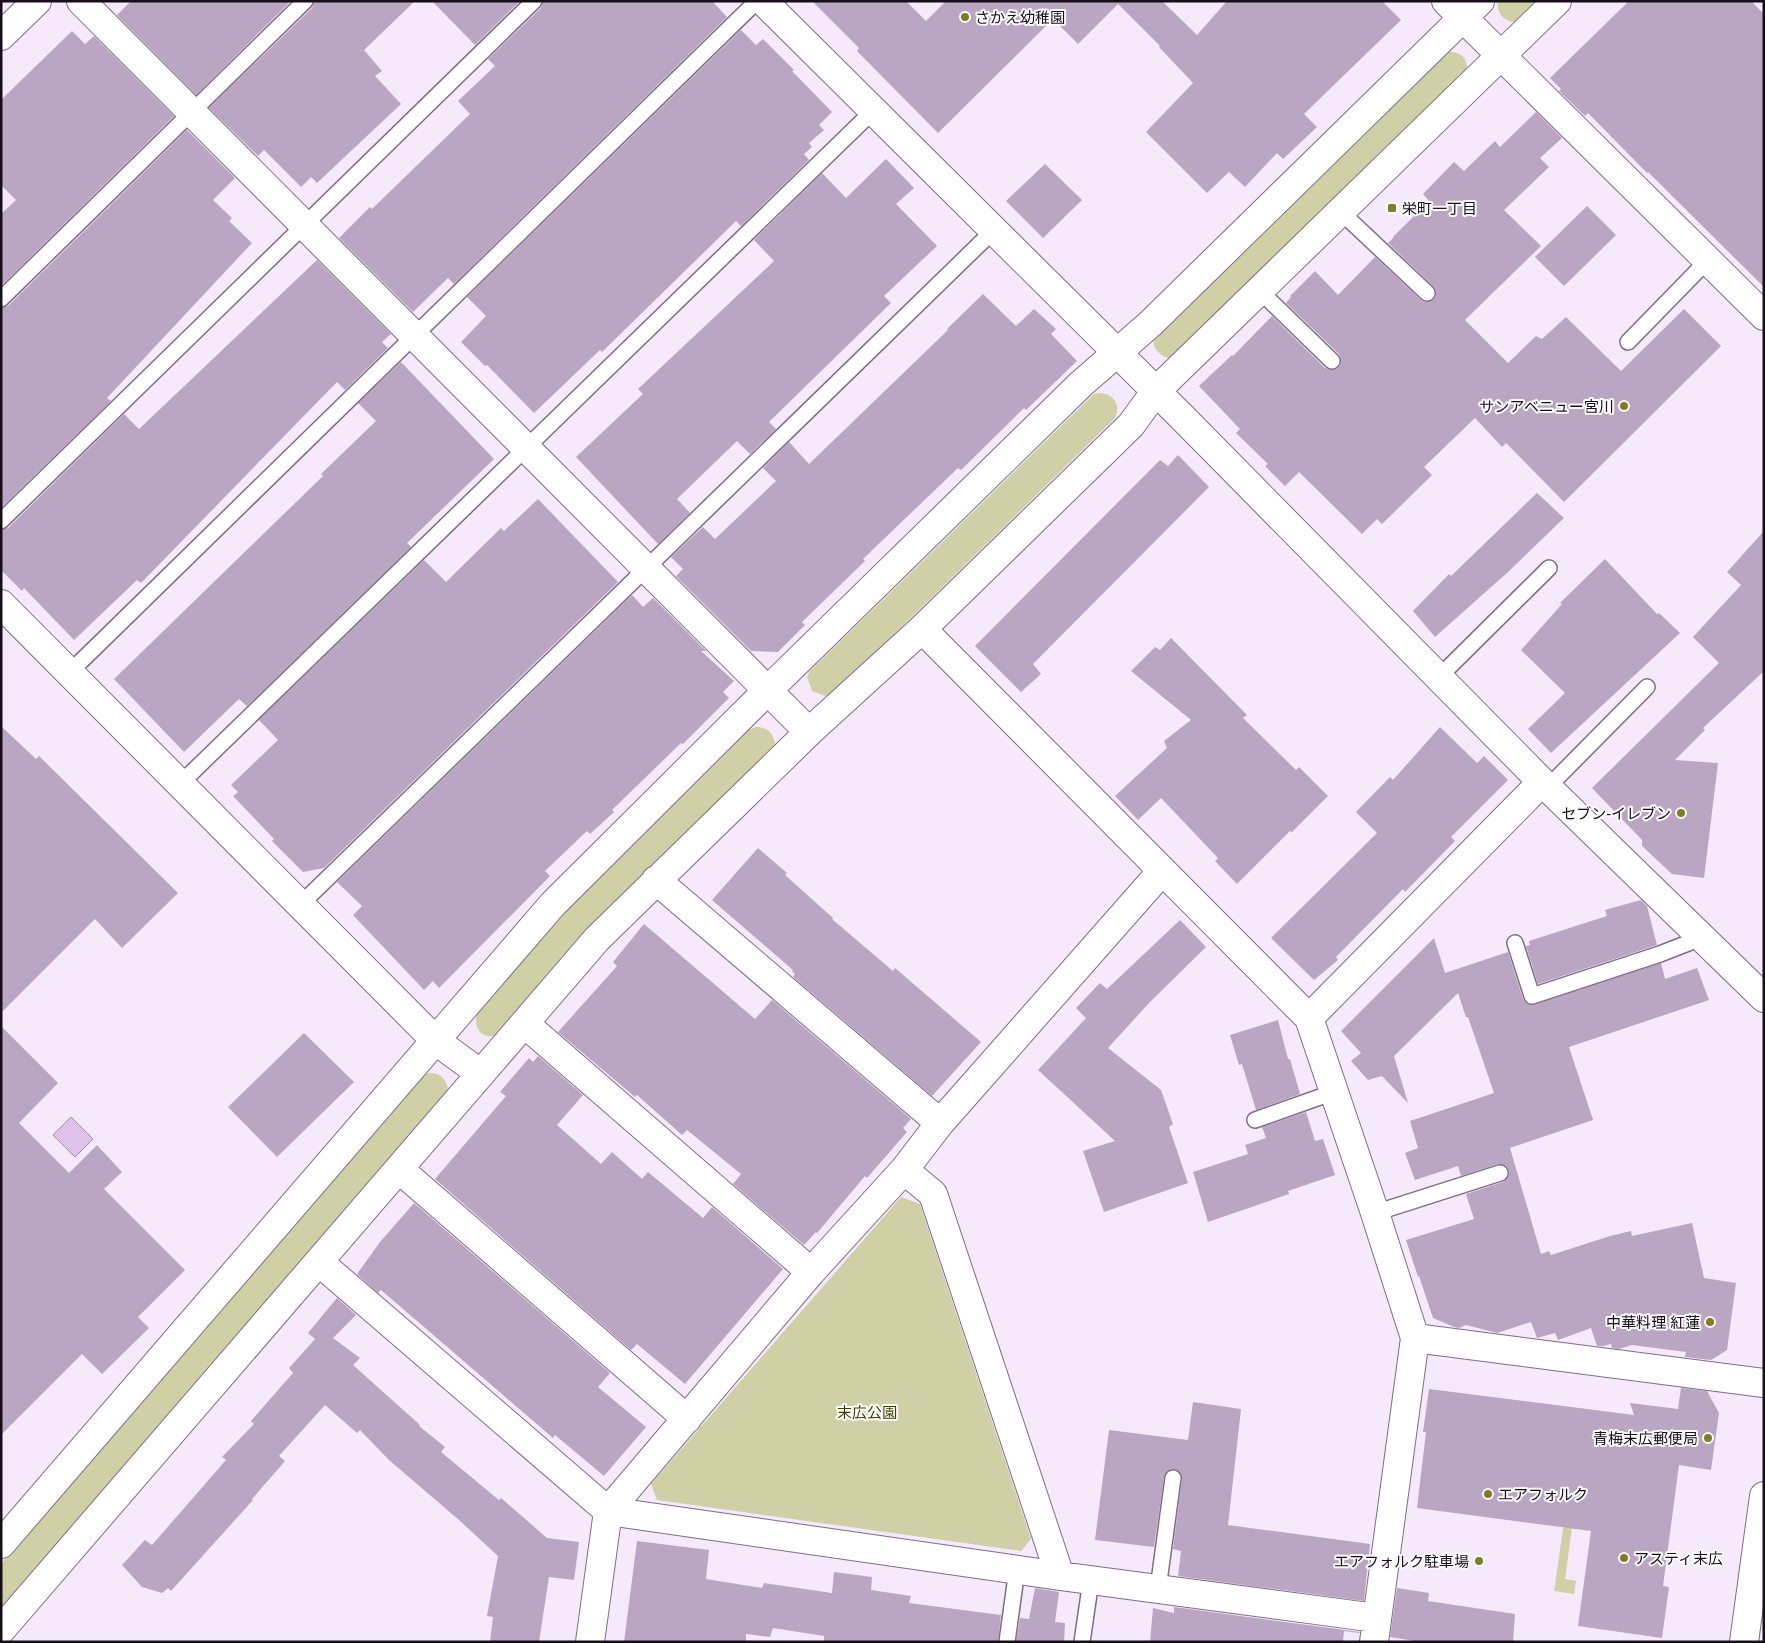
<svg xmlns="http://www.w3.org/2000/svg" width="1765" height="1643" viewBox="0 0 1765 1643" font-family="'Noto Sans','Noto Sans JP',sans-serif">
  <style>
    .green { fill: #d0d0a6 }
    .water { fill: #dec2e9; stroke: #a28cab }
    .building { fill: #baa5c3 }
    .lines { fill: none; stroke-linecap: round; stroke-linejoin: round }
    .lane-casing { stroke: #806c88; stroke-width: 18 }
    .street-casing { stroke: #806c88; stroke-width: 30 }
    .secondary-casing { stroke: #806c88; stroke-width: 30 }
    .lane { stroke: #fff; stroke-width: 15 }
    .street { stroke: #fff; stroke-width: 28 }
    .secondary { stroke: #fff; stroke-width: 28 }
    .poi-dot { fill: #7f7c24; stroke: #fbfbfb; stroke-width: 2 }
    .labels { text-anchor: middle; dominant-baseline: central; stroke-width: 4; stroke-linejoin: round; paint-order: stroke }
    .poi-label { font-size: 15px; fill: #160e19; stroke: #fbfbfb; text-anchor: end }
    .park-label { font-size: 15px; fill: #3f3e04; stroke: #fbfbfb }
  </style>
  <rect width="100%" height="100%" fill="#f6e9fc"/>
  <path class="green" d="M1498 1H1542L1517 23C1503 21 1497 15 1498 1Z
    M1445 52C1460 50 1469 58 1467 73L1171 359C1159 356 1151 348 1154 335Z
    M1100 393C1114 394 1121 405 1115 418L832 695 825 696 812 691 807 677 810 671 1094 394Z
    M756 727C769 727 775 735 775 747L501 1034C482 1041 473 1030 477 1012L567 908 749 730Z
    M429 1073C441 1073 448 1080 448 1092L1 1613V1564L423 1075Z
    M901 1197 920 1204 1031 1539 1021 1551 657 1500 651 1484Z
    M1572 1467 1580 1468 1565 1579 1576 1581 1574 1594 1554 1591Z"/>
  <path class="water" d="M71 1117 93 1139 75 1157 53 1135Z"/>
  <path class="building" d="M131 1H291L196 95 117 15Z
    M314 1H415L364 50 382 71 375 76 401 104 317 183 311 177 301 187 264 150 258 156 209 108 312 8Z
    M432 1H520L475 45Z
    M543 1H712L727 17 454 284 448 278 413 312 339 238 370 207 372 209 470 114 458 101 495 66 488 59 541 8Z
    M812 1H906L926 21 946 1H1162L1197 35 1227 1H1382L1401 20 1304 114 1317 127 1283 159 1277 153 1245 187 1229 172 1207 193 1146 132 1193 83 1159 47 1160 46 1118 4 1078 44 1053 19 938 133 857 51 859 48Z
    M1629 1H1751L1764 14V287L1648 172 1647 173 1588 113 1585 116 1559 91 1561 89 1550 78Z
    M741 30 756 45 763 39 794 70 792 71 832 112 819 125 824 130 809 143 812 147 804 154 809 160 741 226 736 221 602 352 600 350 534 413 487 365 485 366 461 342 486 316 467 297Z
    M72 31 85 44 94 36 174 116 1 286V214L16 200 1 185V100Z
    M1536 112 1562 138 1540 158 1549 167 1504 210 1541 246 1465 320 1508 363 1536 336 1542 339 1566 317 1621 371 1684 309 1721 346 1564 502 1506 443 1502 447 1475 418 1424 467 1432 475 1382 524 1377 519 1362 534 1299 472 1285 486 1265 466 1268 464 1236 433 1240 429 1199 386 1232 355 1233 356 1272 316 1325 368 1330 370 1338 368 1341 363 1339 354 1286 303 1291 297 1290 296 1315 271 1338 295 1375 257 1421 300 1425 302 1433 300 1436 295 1434 287 1388 243 1394 237H1393L1429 201 1423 194 1454 162 1464 171 1495 141 1500 147Z
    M187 130 235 178 213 200 232 218 229 221 252 243 107 398 111 401 1 508V308L8 306Z
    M886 159 914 188 896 204 937 246 884 296 891 303 769 422 776 429 750 454 737 441 677 499 690 513 658 544 576 457 643 394 638 389 774 261 754 240 822 173 846 198Z
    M1045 164 1082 200 1043 238 1006 201Z
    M1587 206 1616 235 1564 286 1535 257Z
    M317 260 391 334 382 342 388 348 345 390 337 382 141 583 137 580 74 640 24 588 22 591 1 570V530L8 528 124 414 139 429Z
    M983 294 1016 326 1034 309 1056 329 1051 334 1077 361 1026 410 1024 408 961 470 958 468 863 559 865 561 802 622 805 625 778 652 751 651 676 576 683 569 671 557 703 527 715 539 776 481 763 468 789 442 809 464 948 330 947 329Z
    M401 362 494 459 407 543 411 547 247 706 239 699 184 752 114 679 323 476 321 474 376 421 358 403Z
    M1178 455 1209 487 1033 664 1041 674 1021 692 975 646 1160 460 1168 466Z
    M1537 493 1564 518 1508 572 1435 637 1413 611 1449 574 1451 576Z
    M538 499 618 582 324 868 303 872 272 841 274 839 233 796 238 792 231 785 278 740 259 720 424 560 446 582 501 528 504 531Z
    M1764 531V671L1703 728 1705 730 1675 760 1718 763 1704 878 1672 874 1642 846V840L1592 788 1719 663 1693 637 1741 585 1727 572Z
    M1605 559 1657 614 1659 613 1680 633 1551 753 1528 729 1565 693 1521 650 1562 604 1560 603Z
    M632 595 643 607 653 598 706 651H701L734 681 723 692 729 698 683 744 681 743 612 810 614 812 590 834 587 831 545 871 550 876 439 988 433 981 424 990 353 915 362 906 337 882Z
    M1171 638 1247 715 1243 718 1296 770 1299 767 1328 796 1292 832 1290 831 1237 884 1215 861 1218 858 1161 798 1138 820 1115 796 1167 748 1164 741 1191 720 1131 671 1155 647 1160 650Z
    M1 726 36 759 39 756 178 893 122 948 95 919 1 1013Z
    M1440 727 1477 763 1484 756 1508 780 1451 837 1455 841 1405 892 1403 889 1336 957 1338 960 1314 980 1271 938 1377 833 1356 812 1390 777 1393 780Z
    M758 848 787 873 785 875 833 918 832 919 893 971 895 968 981 1042 932 1096 793 977 795 974 792 971 793 970 712 900Z
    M1641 900 1647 906 1657 945 1538 984 1526 946 1530 945 1529 941 1607 916 1605 910Z
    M1180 920 1206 947 1149 1003 1108 1048 1161 1090 1173 1124 1169 1127 1188 1183 1104 1212 1083 1151 1115 1141 1038 1070 1086 1018 1076 1008 1100 983 1107 989Z
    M644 924 755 1019 772 1000 911 1119 903 1128 907 1132 867 1178 865 1176 817 1233 816 1232 804 1245 733 1184 741 1174 687 1130 682 1135 637 1095 635 1097 558 1032 617 966 613 962Z
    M1434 938 1445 973 1508 952 1523 999 1526 1003 1531 1005 1661 963 1665 979 1697 968 1709 1000 1569 1047 1593 1120 1510 1148 1541 1254 1549 1251 1551 1255 1610 1236 1631 1231 1632 1236 1692 1223 1704 1278 1736 1283 1727 1350 1711 1360 1685 1357 1686 1352 1632 1345 1619 1349 1612 1348 1611 1344 1603 1346H1597L1591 1328 1558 1340 1555 1333 1537 1338 1531 1322 1497 1333 1466 1325 1459 1328 1454 1327 1433 1318 1419 1276 1418 1277 1406 1240 1474 1219 1466 1194 1503 1182 1509 1175V1171L1506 1166 1498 1164 1461 1176 1458 1166 1415 1180 1405 1153 1418 1148 1410 1121 1494 1093 1468 1017H1466L1458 993 1394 1056 1408 1103 1382 1076 1368 1080 1351 1061 1361 1053 1341 1031Z
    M1278 1020 1288 1059H1290L1300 1094 1256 1110 1242 1064 1239 1065 1230 1035Z
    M1 1026 58 1083 19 1123 69 1173 97 1145 122 1172 104 1189 185 1270 138 1317 149 1328 102 1374 82 1354 1 1435Z
    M304 1033 354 1082 277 1157 228 1107Z
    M538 1056 583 1095 557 1125 601 1164 612 1152 642 1179 648 1172 703 1218 712 1207 783 1269 685 1384 637 1344 631 1350 435 1179 506 1096 500 1092 529 1058 533 1062Z
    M1306 1112 1315 1141 1323 1139 1335 1175 1288 1191 1289 1194 1208 1222 1193 1172 1248 1154 1245 1145 1266 1138 1262 1127Z
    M414 1203 610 1373 598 1387 646 1427 604 1476 555 1435 553 1438 381 1290 378 1293 357 1274 380 1242Z
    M337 1298 356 1315 333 1338 360 1358 353 1365 420 1425 419 1426 445 1447 441 1452 499 1500 501 1498 547 1538 579 1542 574 1580 549 1577 539 1642H490L493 1617 487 1616 498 1556 459 1520 389 1460 360 1430 357 1433 325 1405 279 1456 285 1461 252 1499 253 1500 171 1591 168 1588 162 1593 142 1587 122 1565 145 1540 152 1545 226 1460 222 1457 254 1424 251 1421 293 1373 289 1368 315 1339 308 1333Z
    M1681 1388 1707 1391 1719 1413 1711 1470 1679 1465 1663 1586 1669 1587 1662 1638 1578 1626 1591 1531 1417 1508 1426 1432H1423L1429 1389 1634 1415 1630 1403 1678 1409Z
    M1193 1402 1241 1409 1228 1525 1370 1544 1364 1601 1178 1576 1181 1551 1173 1549 1182 1479 1179 1471 1175 1469 1169 1470 1164 1477 1154 1547 1095 1540 1109 1430 1188 1440Z
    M637 1541 709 1550 706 1579 762 1588 764 1583 832 1593 834 1572 872 1577 871 1590 911 1596 909 1603 1001 1615 998 1642H824V1636L773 1628 770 1637 746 1634V1642H624Z
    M1035 1588 1059 1592 1055 1622 1065 1623 1064 1642H1016L1020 1618 1029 1619Z
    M1397 1588 1429 1593 1428 1601 1515 1614 1513 1642H1421L1390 1637Z
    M1174 1607 1360 1632 1359 1633 1344 1631 1343 1642H1150L1153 1608 1174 1613Z"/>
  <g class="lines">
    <defs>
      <path id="lane" d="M1341 212 1427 293
        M1260 291 1332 361
        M1 299 305 1
        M1628 342 1707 261
        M1 521 534 1
        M69 673 757 1
        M1438 678 1549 568
        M180 784 873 111
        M1547 788 1647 687
        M301 904 993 231
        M1515 943 1532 996 1660 954 1701 938
        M1255 1120 1334 1092
        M1375 1213 1500 1173
        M1158 1589 1173 1478
        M1007 1642 1017 1569
        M1082 1642 1091 1580"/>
      <path id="street" d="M81 1 809 732
        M763 1 1180 415 1542 782 1764 998
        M1446 1 1764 316
        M1 604 436 1041 481 1074
        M922 629 1309 1018 1375 1213 1415 1338 1374 1642
        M656 880 940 1123
        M1309 1018 1542 782
        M525 1024 811 1272
        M399 1169 687 1419
        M904 1170 933 1194 1060 1576
        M319 1262 608 1511 1060 1576 1376 1618
        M1415 1338 1764 1383
        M1 1544 553 904 767 691 1081 384 1150 324 1480 1
        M1 1630 597 939 809 732 922 629 1131 425 1155 392 1557 1
        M590 1642 608 1511 811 1272 904 1170 940 1123 1162 871"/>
      <path id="secondary" d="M1 36 37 1
        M1744 1642 1764 1496"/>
    </defs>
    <use href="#lane" class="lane-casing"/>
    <use href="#street" class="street-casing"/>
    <use href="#secondary" class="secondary-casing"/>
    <use href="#lane" class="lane"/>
    <use href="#street" class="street"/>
    <use href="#secondary" class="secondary"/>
  </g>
  <g class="poi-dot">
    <circle cx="965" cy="17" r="5"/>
    <rect x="1387" y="203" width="10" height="10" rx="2.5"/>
    <circle cx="1624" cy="406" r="5"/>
    <circle cx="1681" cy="813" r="5"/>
    <circle cx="1710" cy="1322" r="5"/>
    <circle cx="1708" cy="1438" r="5"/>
    <circle cx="1488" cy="1494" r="5"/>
    <circle cx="1624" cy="1558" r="5"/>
    <circle cx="1479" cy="1561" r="5"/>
  </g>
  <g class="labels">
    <g class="poi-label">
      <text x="975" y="17" text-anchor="start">さかえ幼稚園</text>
      <text x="1402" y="208" text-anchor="start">栄町一丁目</text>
      <text x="1614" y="406">サンアベニュー宮川</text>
      <text x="1671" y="813">セブン-イレブン</text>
      <text x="1700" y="1322">中華料理 紅蓮</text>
      <text x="1698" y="1438">青梅末広郵便局</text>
      <text x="1498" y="1494" text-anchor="start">エアフォルク</text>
      <text x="1634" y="1558" text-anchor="start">アスティ末広</text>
      <text x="1469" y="1561">エアフォルク駐車場</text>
    </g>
    <g class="park-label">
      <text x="867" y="1412">末広公園</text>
    </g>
  </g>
  <rect width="1765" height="1643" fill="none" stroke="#160e19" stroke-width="5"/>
</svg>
